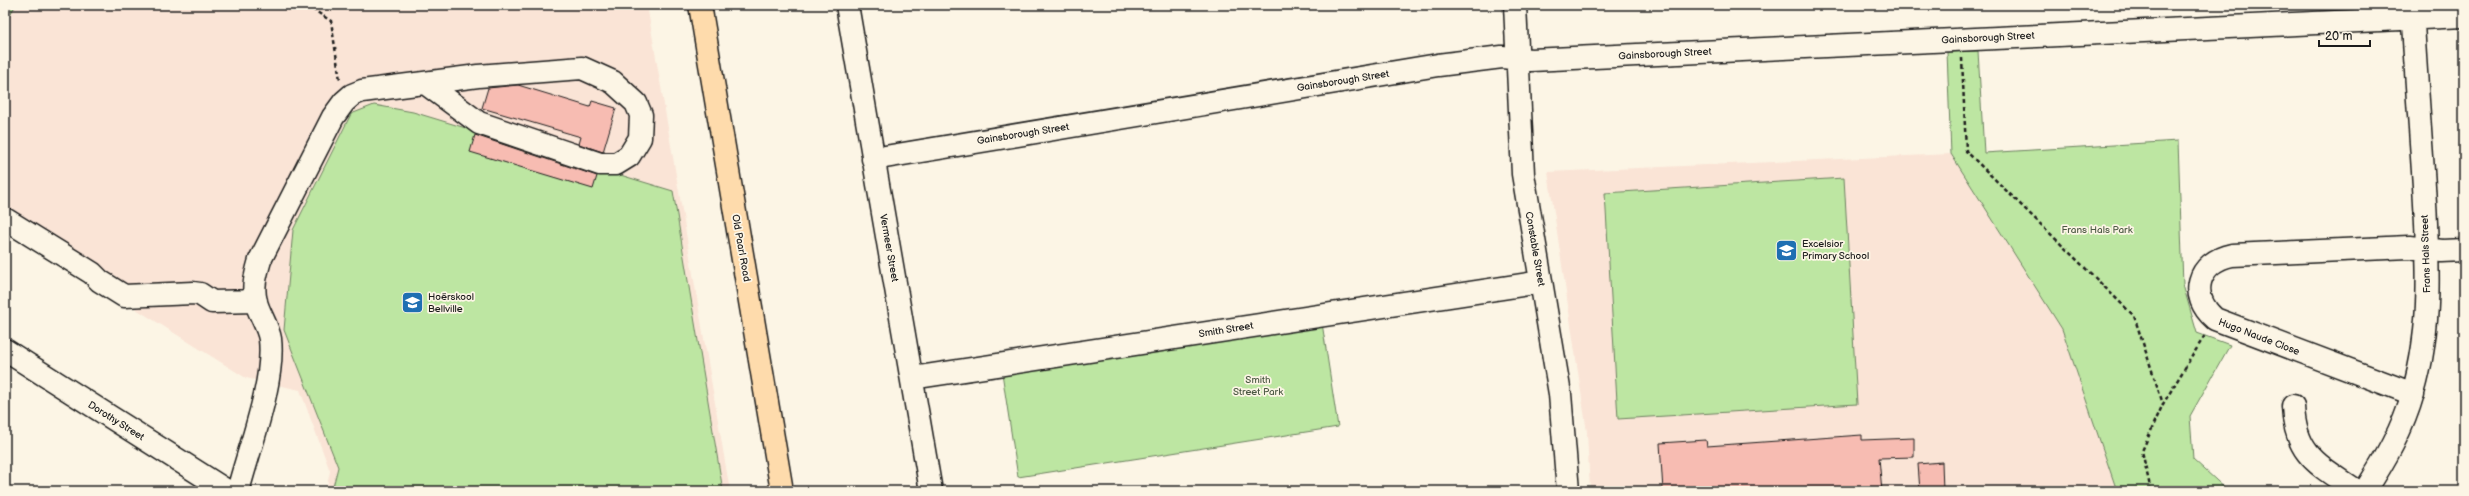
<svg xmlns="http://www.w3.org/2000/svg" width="2469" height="496" viewBox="0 0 2469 496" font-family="'Balsamiq Sans',sans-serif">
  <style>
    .built { fill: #fae4d6 }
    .green { fill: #bde6a2; stroke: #6c815f }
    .building { fill: #f7bcb2; stroke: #1c1c1c }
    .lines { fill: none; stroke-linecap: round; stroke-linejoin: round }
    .minor-casing { stroke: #1c1c1c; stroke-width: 25 }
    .major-casing { stroke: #1c1c1c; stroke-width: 25 }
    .path { stroke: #1c1c1c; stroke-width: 2.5; stroke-dasharray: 4 3; stroke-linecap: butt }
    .minor { stroke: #fcf5e5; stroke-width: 22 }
    .major { stroke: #fedbac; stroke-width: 22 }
    .labels { text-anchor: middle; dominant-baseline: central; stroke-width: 3.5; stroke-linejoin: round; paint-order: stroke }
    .street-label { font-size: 10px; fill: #1c1c1c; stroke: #fcf5e5 }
    .park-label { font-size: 10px; fill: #4c5944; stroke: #fcf5e5 }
    .poi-label { font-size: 10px; fill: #1c1c1c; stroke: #fcf5e5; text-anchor: start }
  </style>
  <rect width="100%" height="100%" fill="#fcf5e5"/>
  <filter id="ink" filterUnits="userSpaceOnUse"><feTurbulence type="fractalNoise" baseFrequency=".025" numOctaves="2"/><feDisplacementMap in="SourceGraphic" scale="8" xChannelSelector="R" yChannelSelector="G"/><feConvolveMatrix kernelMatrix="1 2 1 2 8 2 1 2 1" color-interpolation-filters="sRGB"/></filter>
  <g filter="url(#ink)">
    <path class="built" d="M5 5H647L730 491H326L330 471 300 390 246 378 5 227Z
      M1951 154 2062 329 2117 491H1590L1587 432 1548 172Z"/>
    <path class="green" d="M5 5H16L5 22Z
      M1978 51 1984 153 2178 141 2183 285 2197 333 2230 345 2190 416 2193 459 2228 491H2117L2062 329 1951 154 1947 52Z
      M374 105 413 112 673 191 723 491H332L338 467 284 330 293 230 351 114Z
      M1844 178 1857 404 1618 419 1605 193Z
      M1322 323 1338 427 1018 477 1002 373Z"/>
    <path class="building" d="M518 85 590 107 592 101 616 108 603 152 579 144 581 137 482 108 488 88Z
      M475 135 597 176 593 189 470 152Z
      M1862 435V440L1914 438V457L1879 458 1882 491H1663L1660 443 1706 440 1707 446Z
      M1942 462 1943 491H1920L1918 464Z"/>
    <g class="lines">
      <defs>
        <path id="minor" d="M847 5 931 491
          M1515 5 1523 174 1560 394 1568 491
          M873 159 1438 65 1502 57 1531 60 2464 16
          M5 219 92 273 100 281 124 296 193 293 200 294 212 302 256 301
          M5 350 227 491
          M912 378 1541 282
          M2413 394 2215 319C2188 296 2197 262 2232 255L2409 247 2442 251 2464 250
          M2293 406C2295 456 2319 465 2357 491
          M238 491C249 448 275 382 270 339 268 326 259 314 256 302 252 287 256 274 260 260L333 117 344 102 352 95 362 91 478 76 582 68 613 82 636 103 641 115 640 138 629 156 616 164H600L479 123 425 83
          M2365 491C2385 460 2403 429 2413 393 2433 325 2428 256 2424 186 2420 126 2415 65 2412 5"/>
        <path id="major" d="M700 5 782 491"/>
      </defs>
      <use href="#minor" class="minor-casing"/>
      <use href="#major" class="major-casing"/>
      <path class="path" d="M306 5 331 21 340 80
        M1962 58 1966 151 2134 316 2163 404
        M2151 491 2142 451 2163 404 2205 335"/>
      <use href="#minor" class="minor"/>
      <use href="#major" class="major"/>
    </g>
  </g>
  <defs>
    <symbol id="school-square" viewBox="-11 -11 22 22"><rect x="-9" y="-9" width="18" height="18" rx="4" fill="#1f6fb2" stroke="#fcf5e5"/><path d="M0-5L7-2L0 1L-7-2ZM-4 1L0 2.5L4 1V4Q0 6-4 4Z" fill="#fff"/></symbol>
  </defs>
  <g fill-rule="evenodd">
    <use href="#school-square" x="1774" y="238" width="25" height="25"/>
    <use href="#school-square" x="400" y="290" width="25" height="25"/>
  </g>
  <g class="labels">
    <g class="street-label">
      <text transform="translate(1988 38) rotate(-3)">Gainsborough Street</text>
      <text transform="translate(1665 54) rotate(-3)">Gainsborough Street</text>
      <text transform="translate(1343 81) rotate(-9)">Gainsborough Street</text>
      <text transform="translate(1023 134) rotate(-9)">Gainsborough Street</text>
      <text transform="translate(741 248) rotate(80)">Old Paarl Road</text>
      <text transform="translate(889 248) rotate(80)">Vermeer Street</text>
      <text transform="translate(1535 249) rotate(80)">Constable Street</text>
      <text transform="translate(2426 254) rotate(-92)">Frans Hals Street</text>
      <text transform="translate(1226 330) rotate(-9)">Smith Street</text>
      <text transform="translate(2259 337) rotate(21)">Hugo Naude Close</text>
      <text transform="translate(116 421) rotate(32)">Dorothy Street</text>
    </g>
    <g class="park-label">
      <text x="2097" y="230">Frans Hals Park</text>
      <text x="1258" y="380">Smith<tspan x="1258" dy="12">Street Park</tspan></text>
    </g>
    <g class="poi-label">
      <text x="1802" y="244">Excelsior<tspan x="1802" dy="12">Primary School</tspan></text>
      <text x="428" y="297">Hoërskool<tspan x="428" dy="12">Bellville</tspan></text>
    </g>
  </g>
  <rect width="2469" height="496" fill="none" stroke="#fcf5e5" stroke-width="20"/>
  <rect x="10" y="10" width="2449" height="476" fill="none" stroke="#1c1c1c" stroke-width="1.5" filter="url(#ink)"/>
  <path d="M2319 40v6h51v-6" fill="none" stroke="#1c1c1c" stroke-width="2"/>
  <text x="2325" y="40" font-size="12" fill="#1c1c1c" stroke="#fcf5e5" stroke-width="3" paint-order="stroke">20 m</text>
</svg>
